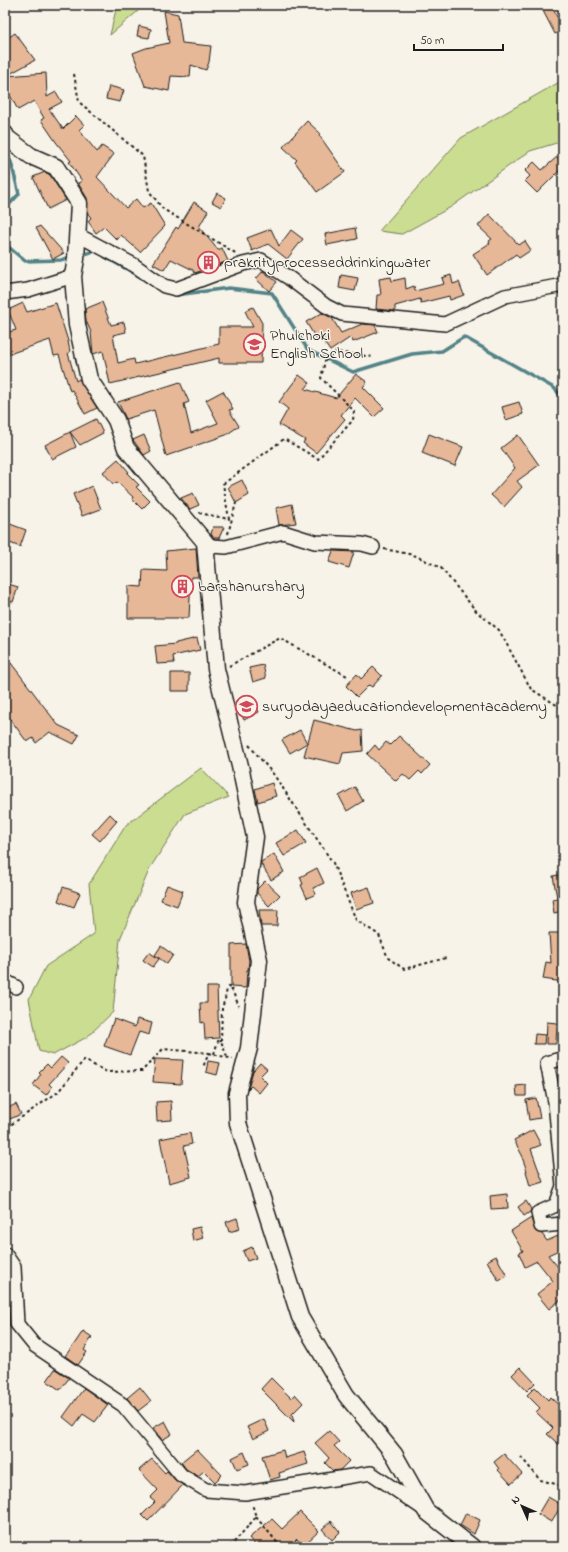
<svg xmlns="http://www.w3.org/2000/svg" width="568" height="1552" viewBox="0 0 568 1552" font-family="'Indie Flower',sans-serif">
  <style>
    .green { fill: #cbdd91; stroke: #747c56 }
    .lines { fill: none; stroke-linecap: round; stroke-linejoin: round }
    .stream { stroke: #528387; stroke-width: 3.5 }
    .building { fill: #e7b897; stroke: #1c1c1c }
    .minor-casing { stroke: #1c1c1c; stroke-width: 16 }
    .tertiary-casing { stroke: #1c1c1c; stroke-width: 19 }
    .path { stroke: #1c1c1c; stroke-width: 2; stroke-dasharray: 3 3; stroke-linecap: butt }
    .minor { stroke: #f7f3e8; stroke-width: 13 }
    .tertiary { stroke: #f7f3e8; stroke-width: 16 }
    .labels { text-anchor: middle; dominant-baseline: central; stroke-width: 3; stroke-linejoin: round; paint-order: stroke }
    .poi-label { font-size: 16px; fill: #1c1c1c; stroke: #f7f3e8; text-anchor: start }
  </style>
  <rect width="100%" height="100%" fill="#f7f3e8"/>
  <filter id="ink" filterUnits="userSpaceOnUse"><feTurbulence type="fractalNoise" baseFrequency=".025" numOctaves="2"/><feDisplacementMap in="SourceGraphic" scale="8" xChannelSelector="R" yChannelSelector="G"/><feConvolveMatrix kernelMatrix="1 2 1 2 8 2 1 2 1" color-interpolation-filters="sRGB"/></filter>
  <g filter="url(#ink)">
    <path class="green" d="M118 5H145L110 35 117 5Z
      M563 80V141L530 151 451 207 402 234 379 231 461 138Z
      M201 768 229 797 185 814 150 868 120 939 113 1012 87 1037 53 1055 39 1051 29 999 46 966 94 934 89 884 126 825Z"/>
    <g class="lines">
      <path class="stream" d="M5 150 11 162 19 194 5 209
        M5 244 25 261 61 260 71 257
        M81 255 95 251 98 252
        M105 257 141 277
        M173 294 176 295 229 288 272 293 308 350 353 372 412 354 442 351 464 337 554 388 563 398"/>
    </g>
    <path class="building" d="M540 5H551L557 17 563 14V30L555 34Z
      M164 11 178 14 182 43 211 46 209 62 206 70 191 65 190 77 171 76 169 91 145 86 133 53 146 48 169 43Z
      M139 26 151 29 149 38 137 36Z
      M15 33 35 60 6 76 46 73 47 97 56 92 62 102 49 109 63 129 76 116 84 125 79 130 97 152 102 146 114 154 97 177 126 208 136 199 143 208 151 203 165 226 140 252 121 235 117 240 104 227 96 233 88 221 91 218 88 213 87 198 78 183 82 181 69 162 71 161 56 142 41 120 44 118 34 101 18 110 5 86V40Z
      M109 86 124 90 120 102 106 99Z
      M307 121 320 133 319 135 345 172 317 192 295 162 297 160 283 147Z
      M557 157 563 163V167L537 193 525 181 530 176 525 171 534 162 542 170Z
      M45 172 50 175 66 200 48 209 33 177Z
      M217 193 226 198 221 207 212 202Z
      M194 202 208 211 199 227 218 250 222 248 228 261 195 273 193 270 171 259 164 270 153 264 176 227 178 229Z
      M489 214 519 245 525 241 531 250 519 258 516 254 487 275 473 254 490 243 489 241 492 239 478 226Z
      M40 226 64 253 53 259 36 228Z
      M355 228 357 239 327 245 325 234Z
      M271 229 279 246 291 230 303 239 287 259 268 244 252 251 247 238Z
      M263 271 277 282 269 291 256 279Z
      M341 275 358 278 355 291 339 288Z
      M451 275 453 284 459 282 464 295 450 300 449 296 421 303 420 299 395 306V311L376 309 377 295H381L379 279 391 277 392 281 405 278 406 289 414 286 415 291 444 284 442 278Z
      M102 302 111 325 124 322 126 332 113 335 118 363 134 359 135 364 219 344V327H253L245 311 253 307 262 323 261 363H219V358L110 384 103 351 93 354 91 332 86 321 85 309Z
      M23 303 27 312 56 303 68 341 70 352 68 353 76 381 79 379 97 408 85 414 72 390 70 391 59 355 54 356 50 340 9 354 5 341V333L16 330 8 310Z
      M322 313 332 318 341 333 362 324 375 325 378 332 353 342 351 337 330 351 321 338 317 340 306 322Z
      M356 374 367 382 363 387 384 408 374 417 355 398 341 415 345 419 316 453 303 443 305 440 279 425 288 409 279 402 299 375 310 383 305 389 336 398Z
      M180 382 189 402 184 404 191 433 218 423 206 400 223 391 233 409 229 410 239 426 226 435 166 456 154 410 126 419 118 402Z
      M519 402 523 414 506 420 502 407Z
      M96 419 103 433 80 445 70 432Z
      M70 432 76 447 52 459 45 445Z
      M429 434 463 447 455 466 422 453Z
      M144 435 151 451 144 455 133 440Z
      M518 435 539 465 517 481 522 487 504 507 491 495 515 468 501 448Z
      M118 459 129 472 127 473 139 485 136 487 150 501 142 509 132 499 133 497 117 482 113 484 103 472Z
      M242 480 249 495 236 503 228 487Z
      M92 486 101 509 82 516 73 494Z
      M193 493 199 505 190 509 181 498Z
      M292 504 296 523 279 525 276 508Z
      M10 524 26 530 20 547 5 541Z
      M213 527H224L219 538H214L211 534Z
      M196 548 198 577H191L189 618H128V586L142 587 143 570 167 571 166 551Z
      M333 551 354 552 349 568 329 562Z
      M5 583 18 587 13 602 5 600Z
      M197 638 200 650 173 656 174 663 157 664 155 646 176 644V643Z
      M11 663 58 725 79 735 74 744 50 732 36 743 33 738 27 742 5 712V668Z
      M263 665 266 678 253 682 249 668Z
      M373 667 382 676 372 687 369 685 357 697 346 686 357 674 361 679Z
      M171 673H189V691H171Z
      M250 695 259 712 244 720 236 702Z
      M314 720 357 731 362 730 363 751 343 753 340 764 304 756Z
      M300 730 307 743 290 753 282 740Z
      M399 736 430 765 422 774 419 771 410 780 403 774 396 781 367 754 375 745 379 750 386 742 390 745Z
      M272 783 276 796 258 802 255 789Z
      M355 787 363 801 347 811 339 796Z
      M110 814 117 821 100 841 92 834Z
      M298 830 306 843 284 856 276 843Z
      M274 854 284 872 271 880 261 864V862Z
      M317 868 324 883 313 888 316 894 307 898 301 885 303 884 300 877Z
      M563 874V911L554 913 552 899 557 898 553 876Z
      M265 881 280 895 269 906 257 893V889Z
      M167 885 183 891 177 906 161 900Z
      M63 887 80 893 74 907 58 901Z
      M369 887 374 903 356 909 351 893Z
      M259 910H278L277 926H261Z
      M549 933H563V982L543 979 546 962 551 963Z
      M246 944 249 961 248 970H247L246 988 231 987V945Z
      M161 946 173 955 167 964 155 955Z
      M149 952 159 959 153 967 143 960Z
      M207 987H217L219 1038 205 1039 204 1022 201 1023 200 1003H207Z
      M114 1019 135 1027 137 1019 152 1023 149 1035 139 1032 130 1055 104 1046Z
      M547 1022 557 1023 556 1044H546Z
      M535 1034 545 1035 544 1044H534Z
      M61 1057 68 1063 49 1084 52 1087 46 1095 33 1085 41 1074 39 1072 47 1064 51 1068Z
      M155 1059 183 1060 181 1084 153 1082Z
      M208 1061 220 1063 217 1075 206 1072Z
      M260 1063 267 1069 260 1076 267 1083 259 1093 251 1086 248 1089 253 1071Z
      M526 1085V1096H517L516 1086Z
      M536 1098 540 1118 529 1120 526 1100Z
      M171 1101 172 1120 157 1121 156 1102Z
      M16 1104 21 1114 10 1119 6 1109Z
      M533 1130 541 1145 531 1149 543 1182 530 1186 526 1171H527L522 1157H523L514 1140Z
      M190 1133 192 1144 184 1146 191 1177 169 1183 160 1139Z
      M507 1194 508 1208 491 1209 490 1196Z
      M526 1201 531 1209 530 1212 524 1216 518 1207Z
      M237 1218 240 1229 229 1232 226 1222Z
      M531 1218 535 1231 542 1234 547 1241 558 1236 563 1248 548 1255 563 1273V1298L549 1309 537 1294 553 1281 537 1261 525 1267 519 1253 523 1251 511 1231Z
      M200 1227 203 1238 193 1241 191 1229Z
      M252 1247 256 1258 247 1261 243 1251Z
      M496 1256 507 1276 499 1281 487 1261Z
      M83 1331 92 1337 84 1350 87 1352 78 1365 65 1356 75 1343Z
      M520 1367 535 1383 527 1391 512 1375Z
      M55 1369 69 1378 60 1390 47 1381Z
      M271 1378 291 1398 295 1394 303 1403 292 1414 294 1422 261 1389Z
      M140 1387 151 1401 138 1411 127 1398Z
      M535 1387 548 1400 550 1397 563 1409V1448L547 1434 553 1428 536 1412 540 1408 527 1395Z
      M84 1388 108 1405 95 1422 83 1414 74 1426 63 1417Z
      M264 1419 269 1431 253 1439 247 1427Z
      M165 1421 172 1434 162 1440 153 1428Z
      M329 1431 339 1442 334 1446 349 1461 340 1470 333 1471 325 1463 329 1458 315 1443Z
      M197 1449 222 1475 215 1482 204 1471 198 1476 186 1469 181 1462Z
      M283 1450 285 1458 304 1452 308 1464 279 1473 280 1477 270 1480 262 1456Z
      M244 1452 249 1464 237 1469 232 1458Z
      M504 1454 522 1474 511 1484 498 1470 499 1469 494 1462Z
      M152 1459 165 1473 167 1471 175 1480 183 1485 148 1521 142 1515 155 1502 150 1498 158 1490 139 1470Z
      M548 1497 562 1505 551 1522 538 1514Z
      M300 1512 319 1531 303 1546 297 1539 289 1547H257L249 1538 272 1519 282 1529Z
      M466 1513 480 1520 474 1534 460 1525Z
      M331 1521 340 1532 332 1540 322 1529Z"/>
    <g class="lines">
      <defs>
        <path id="minor" d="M78 235 134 265 164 286 176 289 243 264 261 260 289 278 326 306 342 314 445 324 505 296 563 285
          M5 293 28 290 73 276
          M205 542 212 546 226 547 283 532 315 542 362 544 373 547
          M5 981 16 987
          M563 1059 557 1060 547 1063 555 1102 563 1186
          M563 1186 556 1205 538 1213 541 1226 563 1224
          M5 1254 14 1267 17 1324 34 1345 123 1405 181 1475 206 1490 245 1493 371 1473 425 1510"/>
        <path id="tertiary" d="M5 134 7 138 31 156 56 167 79 203 76 259 73 276 77 325 89 379 116 420 126 448 205 542 216 669 240 766 255 837 246 902 259 960 249 1048 237 1093 238 1123 300 1317 346 1395 394 1454 426 1511 472 1547"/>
      </defs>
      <use href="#minor" class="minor-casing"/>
      <use href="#tertiary" class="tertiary-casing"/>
      <path class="path" d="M74 74 79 102 143 156 149 191 163 209 237 254
        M199 513 229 519 223 484 284 439 318 459 353 420 354 411 321 378 325 361 336 352 373 357
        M228 534 236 503
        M384 549 414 555 441 568 477 612 499 630 531 689 563 709
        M229 666 280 638 347 676
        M249 745 274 775 333 863 356 920 379 935 388 958 404 969 446 958
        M221 1041 222 1008 225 999 227 989 230 986 239 1006
        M209 1053 233 1059
        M214 1054 218 1041H221L227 1057
        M5 1183 9 1126 58 1092 84 1060 107 1072 142 1071 163 1049 209 1053 203 1067
        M521 1457 540 1480 563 1486
        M256 1517 281 1547
        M230 1547 256 1517 252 1504"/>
      <use href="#minor" class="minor"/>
      <use href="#tertiary" class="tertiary"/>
    </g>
  </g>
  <defs>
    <symbol id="building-ring" viewBox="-11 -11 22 22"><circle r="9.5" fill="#f7f3e8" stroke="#d1495b" stroke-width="1.5"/><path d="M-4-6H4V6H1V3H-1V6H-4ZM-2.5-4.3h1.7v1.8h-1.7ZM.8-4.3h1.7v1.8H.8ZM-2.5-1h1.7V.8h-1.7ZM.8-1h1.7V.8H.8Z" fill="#d1495b"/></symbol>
    <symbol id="school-ring" viewBox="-11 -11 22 22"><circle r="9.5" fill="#f7f3e8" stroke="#d1495b" stroke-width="1.5"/><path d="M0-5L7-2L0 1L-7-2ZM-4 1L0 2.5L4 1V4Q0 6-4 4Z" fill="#d1495b"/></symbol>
  </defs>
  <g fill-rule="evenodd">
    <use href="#building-ring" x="196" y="250" width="25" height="25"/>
    <use href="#school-ring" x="242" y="332" width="25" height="25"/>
    <use href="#building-ring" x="170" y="574" width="25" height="25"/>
    <use href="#school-ring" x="234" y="694" width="25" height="25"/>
  </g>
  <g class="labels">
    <g class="poi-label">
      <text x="224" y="263">prakrityprocesseddrinkingwater</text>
      <text x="270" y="336">Phulchoki<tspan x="270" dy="18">English School</tspan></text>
      <text x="198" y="587">barshanurshary</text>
      <text x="262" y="707">suryodayaeducationdevelopmentacademy</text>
    </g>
  </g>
  <rect width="568" height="1552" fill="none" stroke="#f7f3e8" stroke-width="20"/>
  <rect x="10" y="10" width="548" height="1532" fill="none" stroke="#1c1c1c" stroke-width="1.5" filter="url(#ink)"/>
  <g transform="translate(522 1506) rotate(315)" stroke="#f7f3e8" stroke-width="3" paint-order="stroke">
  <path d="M0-3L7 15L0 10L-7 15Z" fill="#1c1c1c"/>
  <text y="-6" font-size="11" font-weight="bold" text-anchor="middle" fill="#1c1c1c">N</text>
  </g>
  <path d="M414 44v6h89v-6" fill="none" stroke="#1c1c1c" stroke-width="2"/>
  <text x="420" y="44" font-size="12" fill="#1c1c1c" stroke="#f7f3e8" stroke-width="3" paint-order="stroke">50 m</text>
</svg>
